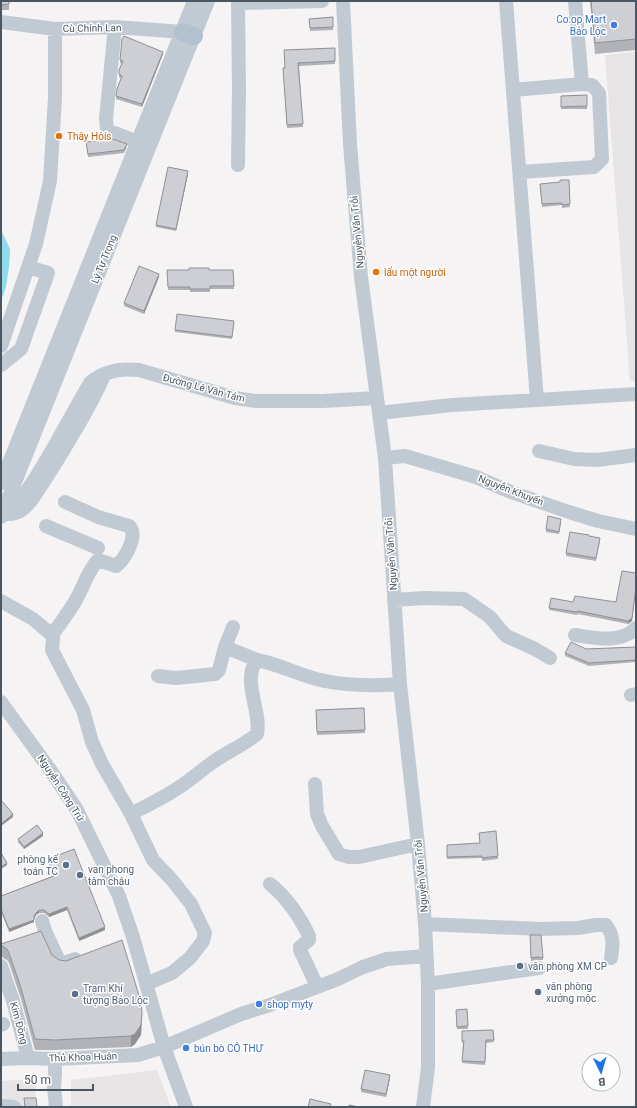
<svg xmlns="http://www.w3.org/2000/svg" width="637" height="1108" viewBox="0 0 637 1108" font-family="Roboto,sans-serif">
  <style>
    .education { fill: #e6e4e5 }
    .water { fill: #90daee }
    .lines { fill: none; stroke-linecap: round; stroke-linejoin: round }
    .minor { stroke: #c1cad2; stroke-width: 14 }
    .major { stroke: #b3c2d1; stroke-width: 18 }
    .wall { fill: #b0b2b7 }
    .shaded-wall { fill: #909195 }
    .building { fill: #cdcfd5; stroke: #909195 }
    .shop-dot { fill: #3f7fe0; stroke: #fff; stroke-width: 1.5 }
    .food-dot { fill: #e8710a; stroke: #fff; stroke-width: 1.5 }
    .service-dot { fill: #5c6f8a; stroke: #fff; stroke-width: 1.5 }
    .labels { text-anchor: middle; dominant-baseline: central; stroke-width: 3; stroke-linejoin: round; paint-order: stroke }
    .shop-label { font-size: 10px; fill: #366cbe; stroke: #fff; text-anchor: start }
    .street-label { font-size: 10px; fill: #4a5661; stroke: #fff }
    .food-label { font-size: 10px; fill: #c56008; stroke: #fff; text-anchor: start }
    .service-label { font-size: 10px; fill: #4e5e75; stroke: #fff; text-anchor: start }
  </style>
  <rect width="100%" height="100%" fill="#f5f3f3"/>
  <path class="education" d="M636 52V381H630L605 55Z
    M157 1070 171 1107H71V1080Z
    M33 1079 38 1107H1V1081Z"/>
  <path class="water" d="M1 230 10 249 9 267 6 287 1 301Z"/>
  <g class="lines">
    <path class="minor" d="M343 1 350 144 361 277 385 458 400 684 418 844 425 924 428 984V1067L423 1107
      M506 1 537 400
      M575 1 582 84
      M239 3 322 1
      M1 22 55 29 115 27 183 32
      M115 27 106 118 107 130 138 142
      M513 90 582 84 592 85 599 93 602 159 594 167 520 172
      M238 165 239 90 238 1
      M1 346 36 244 50 181 55 98V29
      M1 365 21 349 48 273 28 267
      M379 413 452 405 636 394
      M539 451 574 459 597 460 636 455
      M385 458 405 456 476 477 511 492 569 512 598 521 636 529
      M1 483 194 1
      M1 500C6 502 11 504 16 501 24 497 29 487 34 480 54 449 71 415 90 383 93 380 96 378 100 376 116 369 122 369 139 370L235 398 256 401H322L377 398
      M1 513C9 515 18 514 24 508 32 502 37 492 42 484 55 465 67 444 79 424 88 408 97 392 104 375
      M1 517 208 1
      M46 526 98 548
      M394 600 425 598 464 599 490 617 506 636 535 649 550 658
      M1 601 33 619 52 635 53 638 52 650 83 710 92 742 102 764 131 814 153 860 172 880 191 904 205 933 203 941 190 958 172 973 146 984
      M233 627 225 647 257 660
      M52 635C61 622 71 610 78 596 85 583 88 571 98 560L116 566C125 559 139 535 129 526L98 517 65 502
      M575 635C595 638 621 644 636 628
      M158 676 176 678 215 674 219 670 225 647
      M631 695 636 694
      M1 702 51 771 77 810 119 896 133 937 164 1047 186 1107
      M315 784 317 814 322 826 339 854 349 857H359L418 844
      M131 814C148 805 165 797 181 786 193 778 204 768 216 760 229 751 244 745 257 734 262 712 241 680 257 660 280 664 302 677 325 681 350 686 375 686 400 684
      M270 884C287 898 300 917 309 936V940L300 947V950L317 986
      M42 921 45 931 59 961 64 963 75 959
      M425 924 541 929 578 928 596 925H606C614 935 613 946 611 958
      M1 966 13 1001 28 1058
      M428 984 539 968
      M1 1025 3 1024
      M1 1059 28 1058 55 1059 138 1055 164 1047 241 1014 270 1005 338 979 363 967 387 959 426 956
      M55 1059V1074L54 1087 56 1107
      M1 1106 14 1107"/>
    <path class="major" d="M183 32 194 36"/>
  </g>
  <path class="wall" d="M1 1H9V10H1Z
    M590 1H636V50L595 54Z
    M333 17V30L310 31 309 19Z
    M335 48V64L299 66 303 127 287 128 283 68Z
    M163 54 142 107 116 99 117 89 121 78 119 77V74L122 64 120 63V60Z
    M587 95V109H561V96Z
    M86 142 127 147 124 153 88 157Z
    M188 174 176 231 156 227V225Z
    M569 180 570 207 562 208V205L542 207 540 187Z
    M167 270H233L234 289H210V292H190V290H168Z
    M159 277 144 314 124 306V303Z
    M234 324 232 339 175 332V330Z
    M561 522 559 534 546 532V529Z
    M589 536 600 541 596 561 566 556V553Z
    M636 573V589L632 621 628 624 578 614 577 615 549 610V608L573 602H616Z
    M636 647V662L589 666 565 656V653L586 649Z
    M364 708 365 733 317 735 316 710Z
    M479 833 498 856V859L482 861V858L447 859V845L480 843Z
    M43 836 24 849 18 842V839Z
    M48 859 105 930 79 941 67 910 49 917 44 913H39L36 915 34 919V922L9 932 1 912V896L53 876 48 862Z
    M530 935H541L543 960H538L531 961Z
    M1 944 52 955 142 1023 141 1035 135 1044 131 1047 55 1050H35L21 999 9 963 7 960 3 958 1 954Z
    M467 1009 468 1029H457L456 1010Z
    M493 1030 494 1042 486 1043 485 1065 462 1063 463 1043H462V1031Z
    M390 1078 386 1097 361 1092V1089Z"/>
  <path class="shaded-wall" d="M163 52V54L142 107V104Z
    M188 171V174L176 231V229Z
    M159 274V277L144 314V311Z
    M636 587 632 621 628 624V621Z
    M13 814V817L1 826V829V824Z
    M43 833V836L24 849V847Z
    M7 863V865L1 869V867Z
    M67 907V910L49 917V914Z
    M39 910V913L36 915 34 919V916L36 913Z
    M34 920V922L9 932V929Z
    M105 927V930L79 941V938Z
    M142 1013 141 1035 135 1044 131 1047V1036Z
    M390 1075V1078L386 1097V1094Z"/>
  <path class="building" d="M1 1H9V4L1 5Z
    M591 1H636V39L595 43Z
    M333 17V27L310 28 309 19Z
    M124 36 163 52 142 104 116 96 117 89 122 76 119 74V70L123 61 120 60 122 39Z
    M335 48V61L298 63 303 124 287 125 283 68H285L284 50Z
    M587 95V106L561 107V96Z
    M113 139 127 144 124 150 88 154 86 142Z
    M168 167 188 171 176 229 156 225Z
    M560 180H569L570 204 562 205V203L542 204 540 184 560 182Z
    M139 266 159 274 144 311 124 303Z
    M189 268H209V270H233L234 286H210V289H190V287H168L167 270H189Z
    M177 314 234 321 232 337 175 330Z
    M548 516 561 519 559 532 546 529Z
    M570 532 589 535V536L600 538 596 558 566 553Z
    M622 571 636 573V587L632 618 628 621 578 611 577 612 549 608 551 598 573 602 575 596 616 602Z
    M571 642 586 649 636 647V660L589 663 565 653Z
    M364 708 365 730 317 732 316 710Z
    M1 800 13 814 1 824Z
    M37 825 43 833 24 847 18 839Z
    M496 831 498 856 482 858V856L447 857V845L480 843 479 833Z
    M74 849 105 927 79 938 67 907 49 914 44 910H39L36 913 34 916V920L9 929 1 909V896L54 876 48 859Z
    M1 853 7 863 1 867Z
    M41 931 52 955 59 960 66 961 122 940 141 1002 142 1013 141 1025 135 1034 131 1036 55 1040 35 1039 21 988 9 953 7 949 3 947 1 944Z
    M530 935H541L543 958 538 957 531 958Z
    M467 1009 468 1026 457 1027 456 1010Z
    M493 1030 494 1040H486L485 1062 462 1061 464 1041H462V1031Z
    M365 1070 390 1075 386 1094 361 1089Z
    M24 1098H36L37 1107H25Z
    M310 1099 331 1104 330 1107H308Z
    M349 1105 359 1107H349Z"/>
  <g class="shop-dot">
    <circle cx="614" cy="25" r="4"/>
    <circle cx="259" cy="1004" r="4"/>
    <circle cx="186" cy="1048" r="4"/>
  </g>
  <g class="food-dot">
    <circle cx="59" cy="136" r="4"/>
    <circle cx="376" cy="272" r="4"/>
  </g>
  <g class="service-dot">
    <circle cx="66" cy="865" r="4"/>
    <circle cx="80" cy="875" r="4"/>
    <circle cx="520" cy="966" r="4"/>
    <circle cx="538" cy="992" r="4"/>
    <circle cx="75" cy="994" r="4"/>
  </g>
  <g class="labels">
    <g class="shop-label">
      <text x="606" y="19" text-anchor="end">Co.op Mart<tspan x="606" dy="12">Bảo Lộc</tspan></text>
      <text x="267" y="1004">shop myty</text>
      <text x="194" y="1048">bún bò CÔ THƯ</text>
    </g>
    <g class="street-label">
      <text transform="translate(92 28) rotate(-1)">Cù Chính Lan</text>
      <text transform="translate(357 232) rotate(-95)">Nguyễn Văn Trỗi</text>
      <text transform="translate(104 259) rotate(-68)">Lý Tự Trọng</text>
      <text transform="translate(204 388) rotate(15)">Đường Lê Văn Tám</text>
      <text transform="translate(511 490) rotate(21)">Nguyễn Khuyến</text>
      <text transform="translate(391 554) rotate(-94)">Nguyễn Văn Trỗi</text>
      <text transform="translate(61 788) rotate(57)">Nguyễn Công Trứ</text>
      <text transform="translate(421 876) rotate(-95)">Nguyễn Văn Trỗi</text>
      <text transform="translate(19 1023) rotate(75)">Kim Đồng</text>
      <text transform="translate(83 1057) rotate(-2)">Thủ Khoa Huân</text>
    </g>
    <g class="food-label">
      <text x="67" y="136">Thây Hôís</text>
      <text x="384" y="272">lẩu một người</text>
    </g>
    <g class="service-label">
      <text x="58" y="859" text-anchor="end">phòng kế<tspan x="58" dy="12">toán TC</tspan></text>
      <text x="88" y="869">van phong<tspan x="88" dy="12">tâm châu</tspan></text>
      <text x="528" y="966">văn phòng XM CP</text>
      <text x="546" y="986">văn phòng<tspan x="546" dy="12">xưởng mộc</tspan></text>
      <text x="83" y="988">Trạm Khí<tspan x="83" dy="12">tượng Bảo Lộc</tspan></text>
    </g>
  </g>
  <rect width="637" height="1108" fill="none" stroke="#4a5661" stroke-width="4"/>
  <g transform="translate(601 1072) rotate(175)"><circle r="19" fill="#ffffff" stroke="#b7bbc0"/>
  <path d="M0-3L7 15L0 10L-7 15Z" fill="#1a73e8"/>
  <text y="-6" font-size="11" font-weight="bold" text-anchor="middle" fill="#4a5661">B</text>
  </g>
  <path d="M18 1084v6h75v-6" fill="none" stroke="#4a5661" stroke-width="2"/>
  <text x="24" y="1084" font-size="12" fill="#4a5661" stroke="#ffffff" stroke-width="3" paint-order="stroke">50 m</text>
</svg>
